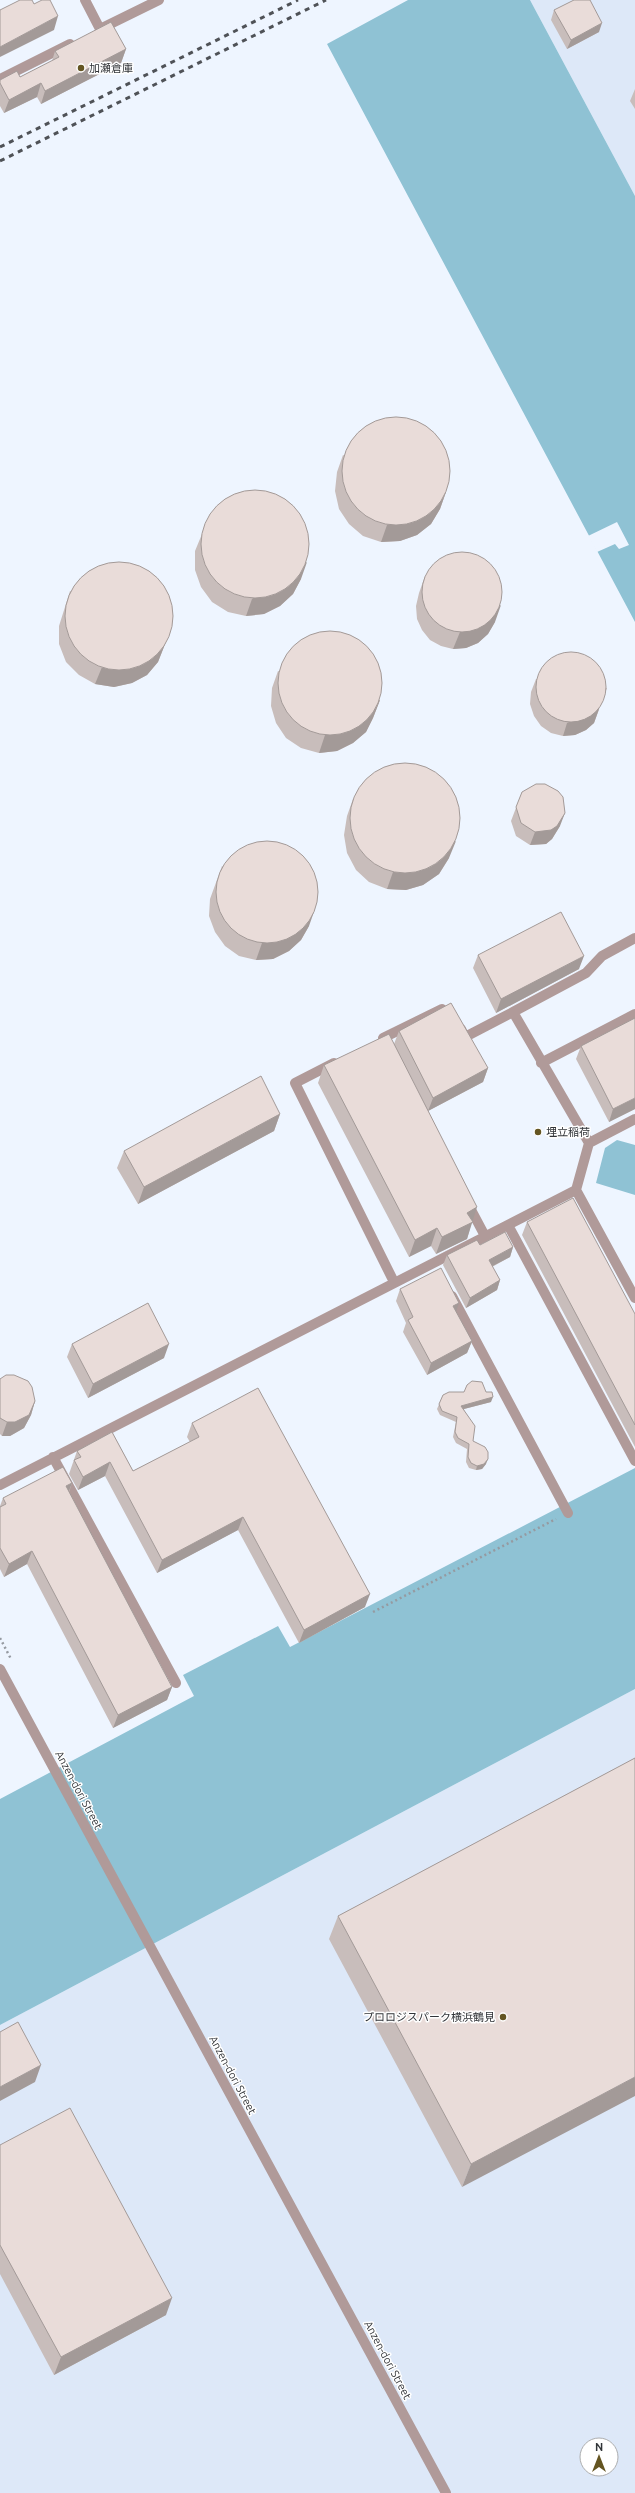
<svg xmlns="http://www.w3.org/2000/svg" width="635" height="2493" viewBox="0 0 635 2493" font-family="Ubuntu,'Noto Sans JP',sans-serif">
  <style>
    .built { fill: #dde8f8; fill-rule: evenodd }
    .water { fill: #8fc2d4 }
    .pier { fill: #eef5ff }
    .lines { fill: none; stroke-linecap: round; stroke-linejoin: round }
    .path { stroke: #959aa1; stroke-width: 2.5; stroke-dasharray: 2 3; stroke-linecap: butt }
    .minor { stroke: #b09a99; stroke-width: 10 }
    .rail { stroke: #4f5257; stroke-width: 3; stroke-dasharray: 5 5; stroke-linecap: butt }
    .wall { fill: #c8bdbb }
    .shaded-wall { fill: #a39a98 }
    .building { fill: #e9dcd9; stroke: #a39a98 }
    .poi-dot { fill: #645522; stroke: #fff; stroke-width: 1.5 }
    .labels { text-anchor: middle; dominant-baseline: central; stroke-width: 3; stroke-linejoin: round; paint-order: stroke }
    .poi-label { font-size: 11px; fill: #313438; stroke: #fff; text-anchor: start }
    .street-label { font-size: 11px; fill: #313438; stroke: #fff }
  </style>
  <rect width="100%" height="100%" fill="#eef5ff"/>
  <path class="built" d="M530 0H635V196Z
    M635 1689V2493H0V2025ZM587 2445H611V2469H587Z"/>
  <path class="water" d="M408 0H530L635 196V622L327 44Z
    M617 1140 635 1145V1195L596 1183 605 1148Z
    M635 1468V1689L0 2025V1799L194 1696 183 1675 278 1626 290 1647Z"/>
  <path class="pier" d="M617 522 629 545 619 549 615 544 597 552 588 536Z"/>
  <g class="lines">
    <path class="path" d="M373 1612 556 1519
      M0 1638 11 1659"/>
    <path class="minor" d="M85 0 100 29
      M100 29 159 0
      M0 79 70 44
      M635 938 602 956 586 973 513 1012 589 1143 576 1190 635 1298
      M461 1029 465 1037 513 1012
      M383 1038 442 1009
      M334 1063 295 1083 394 1282
      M541 1063 635 1014
      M589 1143 635 1119
      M468 1204 485 1236
      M508 1225 635 1461
      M452 1296 568 1513
      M53 1457 176 1683
      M0 1485 576 1190
      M0 1669 446 2493"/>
    <path class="rail" d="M0 147 298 0
      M0 161 326 0"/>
  </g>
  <path class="wall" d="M554 10 599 32 567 49 551 20Z
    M126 49 121 63 41 104 37 97 4 113 0 106V80L20 77 52 61 55 51Z
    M635 89V109L630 101Z
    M343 455 446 492 440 509 431 524 417 535 400 541 381 542 363 536 349 524 339 509 335 491 337 472Z
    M202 534 301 579 293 594 280 606 264 614 246 616 228 612 212 602 201 587 195 570V551Z
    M425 576 495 622 488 634 478 643 466 648 453 649 441 646 430 640 422 630 417 619 416 606 419 593Z
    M70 591 171 629 158 662 147 675 132 683 114 687 95 684 79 675 66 662 59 644V626Z
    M278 671 380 700 373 718 366 732 353 743 337 751 319 753 301 748 286 738 276 723 271 706 272 688Z
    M536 679 607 688 594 723 586 730 575 735 563 736 551 733 541 726 534 716 530 704 531 692Z
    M522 792 560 826 552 839 546 844 530 845 516 836 511 821Z
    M353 799 449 858 439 874 423 885 406 890 387 889 369 882 356 870 347 853 344 835 347 816Z
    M222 866 309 926 301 940 289 951 273 959 256 960 239 956 225 946 215 932 209 916 210 899Z
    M478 955 579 969 496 1013 473 968Z
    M399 1031 488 1068 483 1082 428 1111 472 1221 467 1239 436 1254 431 1246 409 1257 318 1083 324 1065 394 1044Z
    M581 1046 635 1109 609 1122 576 1059Z
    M280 1114 274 1131 138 1204 117 1168 124 1151Z
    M527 1222 635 1314V1447L522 1235Z
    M480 1245 513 1247 510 1257 492 1267 500 1280 497 1290 466 1308 443 1265 447 1255Z
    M400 1289 472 1341 467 1353 427 1375 403 1332 406 1323 396 1301Z
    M72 1344 164 1358 88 1398 67 1357Z
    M0 1379 35 1401 31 1415 24 1428 10 1436H2L0 1434Z
    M464 1392H486L491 1402 464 1409 473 1441 486 1464 482 1469 476 1470 469 1468 466 1462 467 1449 456 1443 453 1437 456 1422 440 1415 437 1409 443 1395Z
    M192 1423 365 1607 299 1643 238 1530 157 1573 105 1476 78 1490 69 1474 77 1451 112 1432 133 1471 190 1442 187 1437Z
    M72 1483 69 1492 172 1687 167 1700 113 1728 27 1564 4 1577 0 1569V1506L3 1498Z
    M635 1758 462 2187 329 1939 338 1916Z
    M0 2145 166 2315 54 2375 0 2274Z"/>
  <path class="shaded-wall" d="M58 16 54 30 0 57V47Z
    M602 23 599 32 567 49 571 40Z
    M126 49 121 63 41 104 45 91Z
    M41 83 37 97 4 113 9 100Z
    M446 492 440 509 431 524 417 535 400 541 381 542 387 525Z
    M307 562 301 579 293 594 280 606 264 614 246 616 252 599Z
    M501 605 495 622 488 634 478 643 466 648 453 649 460 632Z
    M171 629 158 662 147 675 132 683 114 687 95 684 102 667Z
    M380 700 373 718 366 732 353 743 337 751 319 753 325 735Z
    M599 709 594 723 586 730 575 735 563 736 567 723Z
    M565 813 560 826 552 839 546 844 530 845 535 832Z
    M456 841 449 858 439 874 423 885 406 890 387 889 393 872Z
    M315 909 309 926 301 940 289 951 273 959 256 960 262 943Z
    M584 956 579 969 496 1013 501 999Z
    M488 1068 483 1082 428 1111 433 1098Z
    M635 1098V1109L609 1122 613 1109Z
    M280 1114 274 1131 138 1204 144 1187Z
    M477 1207 467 1239 436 1254 442 1237 467 1213Z
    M437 1228 431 1246 409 1257 415 1240Z
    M513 1247 510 1257 485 1270 489 1260Z
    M500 1280 497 1290 466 1308 470 1298Z
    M459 1303 455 1315 453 1306Z
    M472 1341 467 1353 427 1375 431 1363Z
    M169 1344 164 1358 88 1398 93 1384Z
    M493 1397 491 1402 460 1410 461 1406Z
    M35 1401 31 1415 24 1428 10 1436H2L7 1422Z
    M488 1459 486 1464 482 1469 476 1470 477 1466Z
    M110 1462 105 1476 78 1490 83 1477Z
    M72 1483 67 1496 66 1486Z
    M243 1517 238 1530 157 1573 162 1560Z
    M32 1551 27 1564 4 1577 9 1564Z
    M370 1594 365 1607 299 1643 304 1630Z
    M172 1687 167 1700 113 1728 118 1715Z
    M41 2065 35 2082 0 2101V2087Z
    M635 2077V2096L462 2187 471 2164Z
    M172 2298 166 2315 54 2375 61 2357Z"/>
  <path class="building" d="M20 0H32L34 4 42 0H50L58 16 0 47V10Z
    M574 0H590L602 23 571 40 554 10Z
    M111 22 126 49 45 91 41 83 9 100 0 83V80L17 71 20 77 59 57 55 51Z
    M342 471a54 54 0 1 1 108 0a54 54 0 1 1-108 0Z
    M201 544a54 54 0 1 1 108 0a54 54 0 1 1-108 0Z
    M422 592a40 40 0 1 1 80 0a40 40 0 1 1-80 0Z
    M65 616a54 54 0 1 1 108 0a54 54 0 1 1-108 0Z
    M278 683a52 52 0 1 1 104 0a52 52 0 1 1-104 0Z
    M536 687a35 35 0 1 1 70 0a35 35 0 1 1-70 0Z
    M350 818a55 55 0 1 1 110 0a55 55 0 1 1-110 0Z
    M536 784H545L558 791 563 797 565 813 557 826 551 830 535 832 521 823 516 807 522 792Z
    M216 892a51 51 0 1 1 102 0a51 51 0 1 1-102 0Z
    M561 912 584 956 501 999 478 955Z
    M451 1003 488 1068 433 1098 399 1031Z
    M635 1018V1098L613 1109 581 1046Z
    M389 1034 477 1207 467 1213 473 1222 442 1237 437 1228 415 1240 324 1065Z
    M261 1076 280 1114 144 1187 124 1151Z
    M573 1198 635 1314V1425L527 1222Z
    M505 1232 513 1247 489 1260 500 1280 470 1298 447 1255 477 1240 480 1245Z
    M441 1268 459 1303 453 1306 472 1341 431 1363 408 1320 413 1317 400 1289Z
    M148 1303 169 1344 93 1384 72 1344Z
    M6 1375H14L28 1381 32 1387 35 1401 29 1415 15 1422H7L0 1418V1379Z
    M472 1381 482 1382 486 1392H492L493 1397 461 1406 475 1426 473 1441 485 1447 488 1452V1459L484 1464 477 1466 471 1463 468 1457 469 1444 458 1438 455 1432 457 1417 442 1411 439 1404 443 1395 449 1392H464L467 1385Z
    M258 1388 370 1594 304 1630 243 1517 162 1560 110 1462 83 1477 74 1460 81 1457 77 1451 112 1432 133 1471 199 1437 192 1423Z
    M63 1467 72 1483 66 1486 172 1687 118 1715 32 1551 9 1564 0 1548V1507L6 1504 3 1498Z
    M635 1758V2077L471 2164 338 1916Z
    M18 2022 41 2065 0 2087V2032Z
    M70 2108 172 2298 61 2357 0 2245V2145Z"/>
  <g class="poi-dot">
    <circle cx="81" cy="68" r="4"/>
    <circle cx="538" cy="1132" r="4"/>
    <circle cx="503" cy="2017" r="4"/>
  </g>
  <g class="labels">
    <g class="poi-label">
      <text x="89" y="68">加瀬倉庫</text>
      <text x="546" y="1132">埋立稲荷</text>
      <text x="495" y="2017" text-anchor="end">プロロジスパーク横浜鶴見</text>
    </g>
    <g class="street-label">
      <text transform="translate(79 1790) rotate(62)">Anzen-dori Street</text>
      <text transform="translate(233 2075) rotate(62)">Anzen-dori Street</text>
      <text transform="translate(388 2360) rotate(62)">Anzen-dori Street</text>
    </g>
  </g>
  <g transform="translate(599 2457)"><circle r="19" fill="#ffffff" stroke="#adaeaf"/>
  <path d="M0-3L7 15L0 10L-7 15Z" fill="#645522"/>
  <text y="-6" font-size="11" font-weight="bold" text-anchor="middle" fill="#313438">N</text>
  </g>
</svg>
